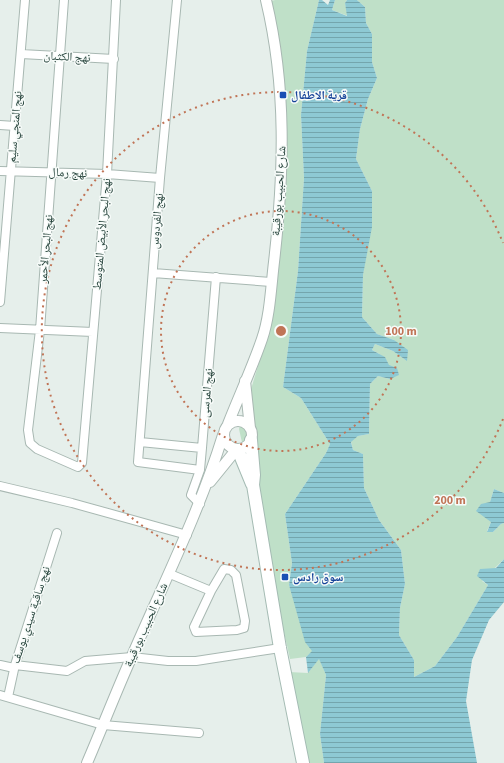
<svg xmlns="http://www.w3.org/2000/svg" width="504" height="763" viewBox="0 0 504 763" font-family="'Source Sans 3','Noto Naskh Arabic',sans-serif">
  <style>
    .green { fill: #bfe0c8 }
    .water { fill: url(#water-rules) }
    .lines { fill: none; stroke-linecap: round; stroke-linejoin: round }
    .minor-casing { stroke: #a8b8b2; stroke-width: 10 }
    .tertiary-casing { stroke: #a8b8b2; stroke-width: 12 }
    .secondary-casing { stroke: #a4bbb3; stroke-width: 14 }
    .minor { stroke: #fff; stroke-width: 8 }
    .tertiary { stroke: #fff; stroke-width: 10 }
    .secondary { stroke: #fff; stroke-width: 12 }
    .ring { fill: none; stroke: #c07456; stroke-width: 2; stroke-dasharray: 2 4 }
    .transit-dot { fill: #1a4fb4; stroke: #f7fbf9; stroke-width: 1.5 }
    .labels { text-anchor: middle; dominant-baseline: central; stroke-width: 3; stroke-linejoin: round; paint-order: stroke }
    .street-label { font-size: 12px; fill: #24423a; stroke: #f7fbf9 }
    .transit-label { font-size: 12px; font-weight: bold; fill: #164399; stroke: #f7fbf9; text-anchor: start }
    .centre { fill: #c07456; stroke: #f7fbf9; stroke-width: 2 }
    .ring-label { font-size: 12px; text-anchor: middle; font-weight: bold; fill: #c07456; stroke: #f7fbf9; stroke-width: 3; stroke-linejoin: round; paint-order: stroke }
  </style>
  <defs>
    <pattern id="water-rules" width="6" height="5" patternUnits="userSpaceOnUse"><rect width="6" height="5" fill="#8ec9d4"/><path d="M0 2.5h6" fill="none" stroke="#74a5ad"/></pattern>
  </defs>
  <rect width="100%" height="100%" fill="#e6efeb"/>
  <path class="green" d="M275 0H319L307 51 301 115 304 178 298 271 283 387 301 398 330 444 326 453 285 514 292 563 289 585 313 651 306 657 290 659 239 429 261 356 277 269 286 161 284 77 268 2Z
    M335 0H347L345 3 348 16 332 10Z
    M357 0H504V493L494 489 490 502 491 522 487 531 493 532 501 524 504 523V559L482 581 488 585 457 637 435 666 414 677V660L399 635 400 608 405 584 401 550 379 520 364 488 363 454 353 450 351 441 358 436 369 434 370 384 378 376 390 379C389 361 388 358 372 350L375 344 393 351 406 360 394 340 377 334 362 317 363 275 372 191 356 159 360 129 368 99 377 78 372 62V34L366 23 365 7Z
    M319 658 326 675 320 734 324 763H305L289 672 308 673Z"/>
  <path class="water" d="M319 0H322L328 5 330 0H335L332 10 347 16 345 3 347 0H357L365 7 366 23 372 34V62L377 78 368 99 360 129 356 159 372 191V227L363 275 362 317 377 334 394 340 408 350 407 361 393 351 375 344 372 350 385 357 389 365 397 368 399 375 390 379 378 376 370 384 369 434 358 436 351 442 353 450 363 454 364 488 379 520 401 550 405 584 400 608 399 635 414 660V677L435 666 457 637 488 585 477 576 480 569 496 568 504 559V602L489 620 472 660 466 701 477 763H324L320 734 326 675 319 659 308 673 306 657 312 651 305 642 289 585 292 563 285 514 326 453 330 444 301 398 283 387 298 271 304 178 301 115 307 51Z
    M494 489 504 493V523L501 524 493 532H487L491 522 476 511 481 504 490 502Z"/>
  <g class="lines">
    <defs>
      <path id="minor" d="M64 0 40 330 28 430 30 443 37 449 78 467 82 463 107 174 116 0
        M177 0 160 178 138 462 200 470
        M21 54 114 59
        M0 125 15 126
        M0 171 107 174 160 178
        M153 273 271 282
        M0 302 25 0
        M0 328 93 332
        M140 442 202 448
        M0 486 72 503 187 535
        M200 504 191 495 200 470 202 448 216 277
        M224 569 231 570 236 575 245 621 244 628 237 630 196 632 194 627 211 591Z
        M170 574 211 591
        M0 665 14 668
        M15 665 67 671 85 661 132 657 168 661H196L280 648
        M0 695 103 725 199 733
        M8 697 15 665 57 533"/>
      <path id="tertiary" d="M245 381 250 428
        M224 435a14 14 0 1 1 28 0a14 14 0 1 1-28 0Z
        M228 424C239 396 252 368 262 339 270 316 271 287 274 262 284 173 287 88 266 0
        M210 482 236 450
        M87 763C102 728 116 692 132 656 164 582 199 513 223 435"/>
      <path id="secondary" d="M251 440 254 475 253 485 280 648 303 763
        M238 450 252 484"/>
    </defs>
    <use href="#minor" class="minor-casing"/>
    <use href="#tertiary" class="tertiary-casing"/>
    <use href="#secondary" class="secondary-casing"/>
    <use href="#minor" class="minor"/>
    <use href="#tertiary" class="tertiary"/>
    <use href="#secondary" class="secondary"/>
  </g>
  <g class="ring">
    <circle cx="281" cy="331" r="120"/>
    <path d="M503 419A239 239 0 1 1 503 243"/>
  </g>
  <g class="transit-dot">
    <rect x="279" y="91" width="8" height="8" rx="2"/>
    <rect x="281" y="573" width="8" height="8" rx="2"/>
  </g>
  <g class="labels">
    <g class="street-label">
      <text transform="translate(67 57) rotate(3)">نهج الكثبان</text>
      <text transform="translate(15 127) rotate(-85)">نهج المنجي سليم</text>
      <text transform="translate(68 173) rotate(2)">نهج رمال</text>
      <text transform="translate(279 191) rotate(-86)">شارع الحبيب بورقيبة</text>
      <text transform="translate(157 221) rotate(-85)">نهج الفردوس</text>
      <text transform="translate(102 234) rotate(-85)">نهج البحر الأبيض المتوسط</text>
      <text transform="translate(46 249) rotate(-85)">نهج البحر الأحمر</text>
      <text transform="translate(207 393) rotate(-85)">نهج المرسى</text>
      <text transform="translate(31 615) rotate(-72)">نهج ساقية سيدي يوسف</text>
      <text transform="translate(146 625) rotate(-66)">شارع الحبيب بورقيبة</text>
    </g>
    <g class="transit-label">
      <text x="291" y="95">قرية الاطفال</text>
      <text x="293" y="577">سوق رادس</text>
    </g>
  </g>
  <circle cx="281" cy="331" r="6" class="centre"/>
  <g class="ring-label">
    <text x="401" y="335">100 m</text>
    <text x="450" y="504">200 m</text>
  </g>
</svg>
